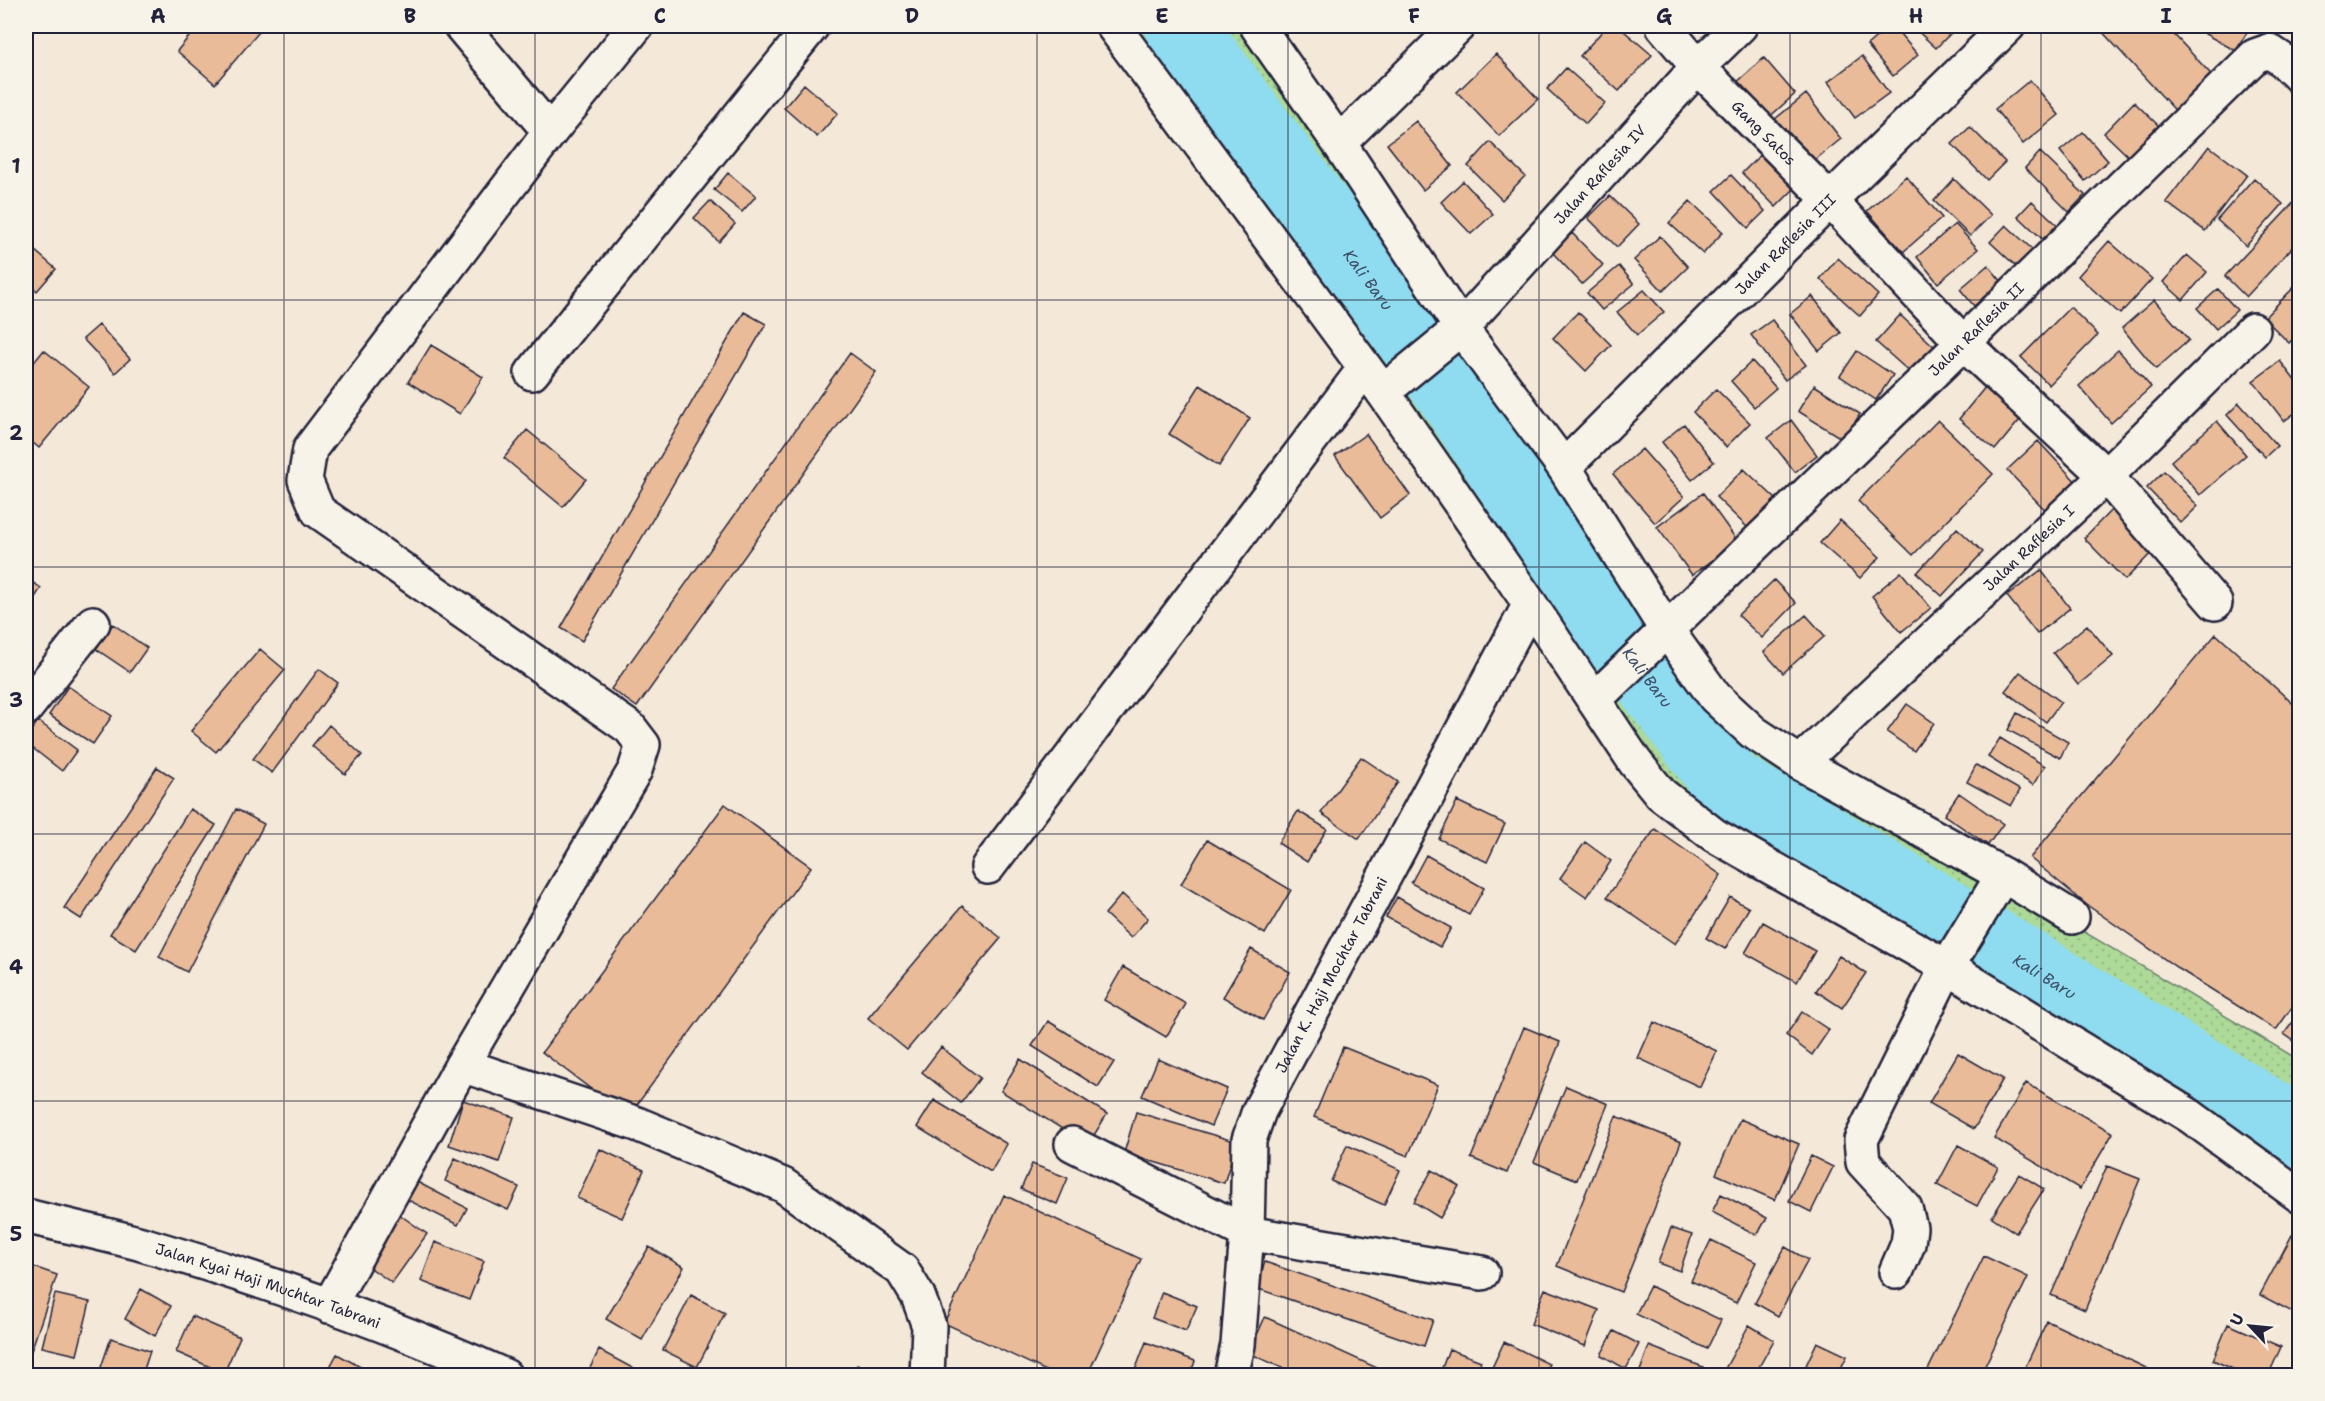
<svg xmlns="http://www.w3.org/2000/svg" width="2325" height="1401" viewBox="0 0 2325 1401" font-family="'Shantell Sans',sans-serif">
  <style>
    .grass { fill: url(#grass-dots); stroke: #687e6a; stroke-width: 1.5 }
    .lines { fill: none; stroke-linecap: round; stroke-linejoin: round }
    .river { stroke: #8fdbef; stroke-width: 72 }
    .building { fill: #e9bb99; stroke: #22223b; stroke-width: 1.5 }
    .minor-casing { stroke: #22223b; stroke-width: 38 }
    .minor { stroke: #f7f3e8; stroke-width: 33 }
    .grid { fill: none; stroke: #22223b; stroke-width: 1.5; stroke-opacity: 0.55 }
    .labels { text-anchor: middle; dominant-baseline: central; stroke-width: 4.5; stroke-linejoin: round; paint-order: stroke }
    .street-label { font-size: 15px; fill: #22223b; stroke: #f7f3e8 }
    .water-label { font-size: 16px; font-style: italic; fill: #3d5068; stroke: #f7f3e8 }
    .neatline { fill: none; stroke: #22223b; stroke-width: 2 }
    .grid-label { font-size: 20px; text-anchor: middle; font-weight: bold; fill: #22223b }
  </style>
  <defs>
    <pattern id="grass-dots" width="8" height="8" patternUnits="userSpaceOnUse" patternTransform="scale(1.5)"><rect width="8" height="8" fill="#adda98"/><path d="M2 2h.1M6 6h.1" fill="none" stroke="#95bb84" stroke-width="1.8" stroke-linecap="round"/></pattern>
  </defs>
  <rect width="100%" height="100%" fill="#f4e8d8"/>
  <filter id="ink" filterUnits="userSpaceOnUse"><feTurbulence type="fractalNoise" baseFrequency=".0167" numOctaves="2"/><feDisplacementMap in="SourceGraphic" scale="12" xChannelSelector="R" yChannelSelector="G"/><feConvolveMatrix kernelMatrix="1 2 1 2 8 2 1 2 1" color-interpolation-filters="sRGB"/></filter>
  <g filter="url(#ink)">
    <path class="grass" d="M1113 26H1247L1708 701 1999 881 2299 1060V1196L1685 814Z"/>
    <g class="lines">
      <path class="river" id="s1" d="M1180 26 1449 388 1604 619 1729 785 1826 841 2300 1134"/>
    </g>
    <path class="building" d="M198 26H264L215 84 177 51Z
      M1607 26H1618L1652 55 1619 91 1580 56Z
      M1889 26H1893L1918 55 1893 76 1867 45Z
      M1912 26H1958L1936 48Z
      M2097 26H2166L2222 86 2185 121Z
      M2210 26H2248L2250 27 2236 51 2205 34Z
      M1496 54 1538 99 1499 136 1457 92Z
      M1862 56 1889 93 1855 118 1828 82Z
      M1764 58 1795 94 1766 120 1735 84Z
      M1566 68 1605 103 1586 124 1547 89Z
      M2030 80 2059 115 2023 144 1995 109Z
      M804 84 838 113 817 137 784 108Z
      M1806 94 1841 139 1806 167 1770 123Z
      M2134 102 2160 127 2130 158 2104 133Z
      M1416 121 1452 166 1423 190 1387 144Z
      M1970 127 2005 162 1987 180 1952 144Z
      M2083 132 2108 161 2085 181 2060 151Z
      M1490 142 1525 176 1502 200 1468 166Z
      M2209 146 2247 175 2205 231 2166 202Z
      M2040 152 2085 195 2069 212 2025 168Z
      M1761 154 1795 188 1776 207 1742 173Z
      M728 173 756 196 742 212 714 190Z
      M1731 175 1765 211 1748 228 1714 191Z
      M1906 176 1942 218 1903 252 1867 211Z
      M2254 178 2283 204 2246 246 2217 220Z
      M1954 179 1991 215 1970 236 1934 201Z
      M1463 181 1493 214 1471 234 1441 202Z
      M1610 196 1639 224 1617 247 1588 218Z
      M2300 196V239L2246 297 2225 276Z
      M710 201 735 224 719 242 694 218Z
      M1690 201 1723 232 1703 254 1669 223Z
      M2032 201 2068 235 2054 250 2018 216Z
      M1955 224 1978 249 1938 283 1917 257Z
      M2006 225 2034 251 2018 268 1990 242Z
      M1572 233 1603 265 1582 284 1552 252Z
      M1660 236 1688 267 1663 291 1634 260Z
      M2109 241 2152 279 2120 314 2078 276Z
      M26 243 56 269 37 291 26 281Z
      M2187 255 2207 272 2183 300 2163 282Z
      M1838 258 1878 295 1860 316 1820 279Z
      M1988 265 2002 282 1974 306 1960 289Z
      M1619 266 1634 284 1602 310 1587 293Z
      M2300 281V332L2289 343 2264 318Z
      M2218 289 2237 310 2216 329 2197 308Z
      M1644 290 1664 312 1637 335 1617 312Z
      M1812 296 1841 333 1819 351 1790 314Z
      M2154 300 2189 340 2156 369 2122 328Z
      M2070 307 2098 335 2049 385 2021 357Z
      M744 312 766 324 582 641 561 628Z
      M1578 312 1611 345 1586 371 1553 338Z
      M1900 315 1937 349 1913 375 1876 342Z
      M1772 320 1806 365 1785 380 1751 335Z
      M99 325 130 359 115 373 83 339Z
      M431 345 483 377 460 414 408 382Z
      M44 350 89 387 39 448 26 437V372Z
      M2118 350 2151 387 2111 423 2079 386Z
      M1857 351 1893 375 1876 400 1840 376Z
      M850 353 876 372 637 707 611 689Z
      M1752 361 1776 388 1754 407 1731 381Z
      M2280 361 2300 387V409L2284 421 2253 381Z
      M1991 380 2028 410 1995 450 1959 419Z
      M1200 385 1250 418 1219 466 1169 434Z
      M1814 385 1860 414 1844 440 1798 411Z
      M1716 389 1750 423 1726 447 1693 412Z
      M2239 403 2277 446 2265 457 2227 415Z
      M1791 420 1817 455 1795 472 1768 438Z
      M1938 420 1993 474 1913 555 1858 501Z
      M2217 421 2246 455 2200 495 2171 461Z
      M1684 424 1714 462 1692 480 1662 442Z
      M527 430 586 479 563 507 504 458Z
      M1366 434 1410 495 1380 518 1335 456Z
      M2038 441 2079 485 2049 514 2007 470Z
      M1642 449 1684 497 1655 523 1613 474Z
      M1744 469 1777 500 1749 529 1716 497Z
      M2164 471 2198 506 2181 523 2147 488Z
      M1703 493 1738 542 1692 575 1657 527Z
      M2118 503 2159 545 2125 580 2084 538Z
      M1840 520 1880 557 1860 578 1820 543Z
      M1957 528 1983 552 1942 596 1917 573Z
      M2041 570 2070 608 2037 634 2007 596Z
      M1901 572 1931 608 1901 632 1872 596Z
      M26 578 41 588 27 610 26 609Z
      M1774 580 1796 603 1762 638 1738 615Z
      M1806 615 1825 636 1783 673 1764 652Z
      M113 624 147 648 130 672 96 649Z
      M2087 625 2113 656 2078 685 2053 653Z
      M2216 634 2300 710V996L2276 1030 2179 969 2087 905 2030 858Z
      M260 649 285 670 216 752 191 731Z
      M319 669 338 683 272 773 253 759Z
      M2020 672 2061 702 2046 722 2005 691Z
      M68 686 112 716 93 744 49 715Z
      M1907 704 1934 723 1914 751 1887 732Z
      M2017 713 2068 742 2060 758 2008 730Z
      M38 721 77 750 62 771 26 743V738Z
      M329 725 362 755 345 774 312 746Z
      M2000 738 2045 766 2033 785 1988 757Z
      M1361 757 1398 782 1359 839 1321 813Z
      M1976 765 2020 790 2011 806 1967 782Z
      M157 767 174 778 81 919 64 908Z
      M1959 793 2003 824 1988 845 1944 815Z
      M1457 801 1505 824 1487 862 1439 839Z
      M725 804 811 867 628 1117 542 1052Z
      M190 809 216 825 136 950 110 934Z
      M236 809 264 824 187 972 159 957Z
      M1298 811 1327 829 1307 862 1278 843Z
      M1655 829 1721 875 1675 944 1607 897Z
      M1207 840 1291 890 1265 934 1181 884Z
      M1585 842 1611 861 1587 897 1560 878Z
      M1426 855 1484 888 1469 915 1411 883Z
      M1122 894 1148 918 1131 938 1105 914Z
      M1397 897 1451 928 1440 947 1386 917Z
      M1730 897 1749 908 1725 949 1706 938Z
      M962 906 1001 938 907 1050 868 1018Z
      M1763 922 1815 951 1797 982 1745 953Z
      M1251 949 1290 972 1263 1020 1223 997Z
      M1839 956 1866 973 1842 1008 1816 991Z
      M1123 967 1186 1004 1166 1037 1104 1000Z
      M1802 1012 1829 1030 1812 1055 1786 1035Z
      M2300 1012V1045L2284 1034Z
      M1048 1021 1114 1062 1098 1087 1032 1046Z
      M1654 1022 1717 1051 1700 1087 1638 1058Z
      M1524 1027 1560 1042 1507 1173 1471 1158Z
      M941 1047 980 1078 961 1103 922 1072Z
      M1343 1047 1438 1085 1408 1156 1314 1117Z
      M1958 1053 2003 1079 1974 1129 1929 1103Z
      M1020 1059 1107 1114 1088 1145 1001 1091Z
      M1158 1059 1227 1089 1211 1126 1142 1096Z
      M2026 1083 2113 1133 2080 1189 1994 1138Z
      M1566 1086 1608 1104 1577 1180 1534 1162Z
      M463 1100 514 1117 499 1162 449 1145Z
      M934 1100 1007 1144 991 1172 917 1127Z
      M1136 1112 1237 1142 1224 1183 1124 1153Z
      M1616 1116 1681 1142 1621 1292 1557 1266Z
      M1740 1119 1799 1144 1775 1200 1716 1174Z
      M1347 1145 1400 1170 1384 1205 1331 1181Z
      M1958 1145 1998 1167 1977 1206 1937 1185Z
      M600 1149 644 1170 622 1218 577 1198Z
      M1811 1156 1833 1167 1811 1212 1789 1201Z
      M455 1158 519 1187 508 1210 445 1181Z
      M1032 1164 1068 1178 1057 1204 1021 1189Z
      M2107 1166 2140 1179 2085 1310 2051 1295Z
      M1432 1170 1459 1186 1440 1218 1414 1202Z
      M2019 1174 2044 1189 2016 1233 1992 1217Z
      M417 1182 467 1208 458 1225 408 1200Z
      M1721 1194 1767 1218 1757 1235 1712 1212Z
      M1004 1195 1141 1259 1087 1376H1057L944 1323Z
      M400 1215 427 1234 392 1283 365 1264Z
      M1671 1228 1692 1235 1680 1271 1658 1263Z
      M2292 1235 2300 1239V1316L2260 1295Z
      M1711 1240 1756 1262 1736 1303 1691 1281Z
      M435 1242 484 1261 469 1300 421 1281Z
      M649 1247 684 1267 642 1340 606 1319Z
      M1785 1247 1808 1260 1778 1316 1755 1303Z
      M1984 1256 2028 1277 1980 1376H1925Z
      M1265 1262 1433 1320 1424 1346 1256 1288Z
      M31 1266 57 1275 31 1351 26 1349V1282Z
      M1650 1286 1721 1320 1707 1349 1636 1314Z
      M141 1289 171 1306 155 1336 125 1319Z
      M1545 1289 1599 1310 1585 1346 1531 1324Z
      M1162 1292 1197 1306 1186 1331 1152 1318Z
      M55 1294 90 1302 77 1355 42 1347Z
      M691 1295 725 1313 697 1367 663 1350Z
      M192 1316 240 1337 224 1373 176 1352Z
      M1265 1317 1386 1372 1384 1376H1300L1249 1353Z
      M2047 1321 2163 1376H2021Z
      M2228 1324 2281 1347 2268 1376H2248L2213 1360Z
      M1749 1325 1774 1340 1754 1376H1721Z
      M1614 1331 1639 1344 1626 1369 1601 1355Z
      M111 1338 150 1351 142 1376H98Z
      M1146 1342 1195 1361 1190 1376H1133Z
      M1504 1342 1549 1364 1544 1376H1498L1490 1372Z
      M1817 1342 1847 1356 1837 1376H1801Z
      M1649 1346 1703 1367 1699 1376H1653L1640 1371Z
      M1449 1349 1481 1361 1475 1376H1439Z
      M599 1350 640 1372 638 1376H586Z
      M337 1354 366 1370 363 1376H325Z
      M857 1365 882 1376H853Z
      M1568 1369 1588 1376H1566Z"/>
    <g class="lines">
      <defs>
        <g id="minor">
          <path d="M1113 26 1383 392 1530 604 1635 762 1661 794 1714 835 1947 967 2190 1116 2300 1196"/>
          <path d="M1257 26 1339 143 1461 328 1564 467 1666 629 1715 697 1753 732 1800 763 2003 875 2072 917"/>
          <path id="s2" d="M1663 26 1698 67 1830 200 1963 343 2106 476 2215 603"/>
          <path d="M2269 51 2284 61 2300 77"/>
          <path d="M550 132 636 26"/>
          <path d="M1339 143 1458 26"/>
          <path d="M532 373 812 26"/>
          <path id="s3" d="M1383 392 1461 328 1698 67 1740 26"/>
          <path id="s4" d="M1564 467 1830 200 2008 26"/>
          <path id="s5" d="M1595 699 1963 343 2255 56 2269 51"/>
          <path d="M26 708 93 623"/>
          <path id="s6" d="M1800 763 2106 476 2253 330"/>
          <path d="M988 867 1365 368"/>
          <path d="M462 1065 637 1124 783 1185 902 1270 918 1296 929 1326 927 1376"/>
          <path d="M1072 1144 1247 1233 1482 1273"/>
          <path id="s7" d="M26 1216C65 1226 106 1234 145 1245 267 1281 389 1324 505 1376"/>
          <path d="M1896 1272 1908 1244 1910 1228 1905 1208 1863 1162 1861 1140 1947 967 2003 875"/>
          <path d="M329 1306 462 1065 635 770 643 745 630 728 318 511 305 480 310 449 550 132 461 26"/>
          <path id="s8" d="M1231 1376 1238 1345 1247 1233 1249 1140 1259 1111 1530 604"/>
        </g>
      </defs>
      <use href="#minor" class="minor-casing"/>
      <use href="#minor" class="minor"/>
    </g>
  </g>
  <path class="grid" d="M284 26V1376M535 26V1376M786 26V1376M1037 26V1376M1288 26V1376M1539 26V1376M1790 26V1376M2041 26V1376M26 300H2300M26 567H2300M26 834H2300M26 1101H2300"/>
  <g class="labels">
    <g class="street-label">
      <text stroke="none"><textPath href="#s2" startOffset="147">Gang Satos</textPath></text>
      <text stroke="none"><textPath href="#s3" startOffset="308">Jalan Raflesia IV</textPath></text>
      <text stroke="none"><textPath href="#s4" startOffset="314">Jalan Raflesia III</textPath></text>
      <text stroke="none"><textPath href="#s5" startOffset="531">Jalan Raflesia II</textPath></text>
      <text stroke="none"><textPath href="#s6" startOffset="314">Jalan Raflesia I</textPath></text>
      <text stroke="none"><textPath href="#s8" startOffset="422">Jalan K. Haji Mochtar Tabrani</textPath></text>
      <text stroke="none"><textPath href="#s7" startOffset="252">Jalan Kyai Haji Muchtar Tabrani</textPath></text>
    </g>
    <g class="water-label">
      <text stroke="none"><textPath href="#s1" startOffset="316">Kali Baru</textPath></text>
      <text stroke="none"><textPath href="#s1" startOffset="802">Kali Baru</textPath></text>
      <text stroke="none"><textPath href="#s1" startOffset="1306">Kali Baru</textPath></text>
    </g>
  </g>
  <rect width="2325" height="1401" fill="none" stroke="#f7f3e8" stroke-width="66"/>
  <g transform="translate(2250 1326) rotate(296)" stroke="#f7f3e8" stroke-width="4.5" paint-order="stroke">
  <path d="M0-4.5L10 22L0 15L-10 22Z" fill="#22223b"/>
  <text y="-9" font-size="16" font-weight="bold" text-anchor="middle" fill="#22223b">U</text>
  </g>
  <rect x="33" y="33" width="2259" height="1335" class="neatline"/>
  <g class="grid-label">
    <text x="158" y="23">A</text>
    <text x="410" y="23">B</text>
    <text x="660" y="23">C</text>
    <text x="912" y="23">D</text>
    <text x="1162" y="23">E</text>
    <text x="1414" y="23">F</text>
    <text x="1664" y="23">G</text>
    <text x="1916" y="23">H</text>
    <text x="2166" y="23">I</text>
    <text x="16" y="173">1</text>
    <text x="16" y="440">2</text>
    <text x="16" y="707">3</text>
    <text x="16" y="974">4</text>
    <text x="16" y="1241">5</text>
  </g>
</svg>
